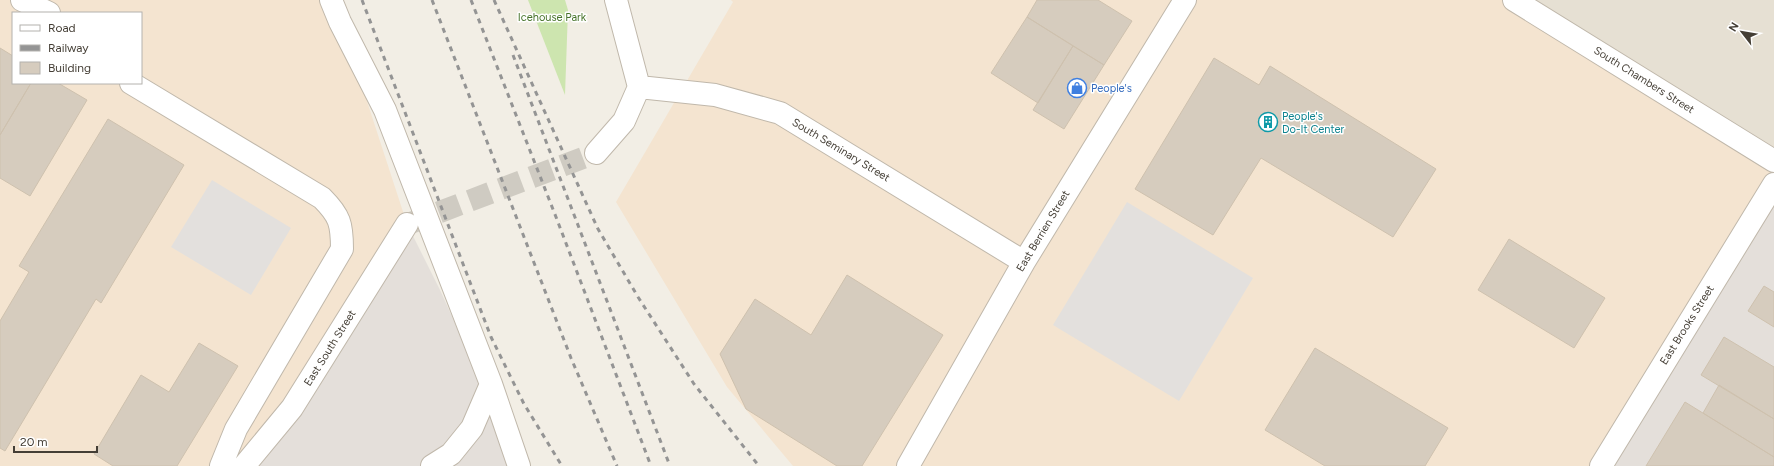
<svg xmlns="http://www.w3.org/2000/svg" width="1774" height="466" viewBox="0 0 1774 466" font-family="Figtree,sans-serif">
  <style>
    .residential { fill: #e6e0d3 }
    .commercial { fill: #f4e4d0; fill-rule: evenodd }
    .industrial { fill: #e4dfda }
    .green { fill: #cde5af }
    .parking { fill: #e3e0dd }
    .building { fill: #d6ccbe; stroke: #cec1ae }
    .lines { fill: none; stroke-linecap: round; stroke-linejoin: round }
    .minor-tunnel { stroke: #cfcbc2; stroke-width: 22; stroke-dasharray: 22 11; stroke-linecap: butt }
    .minor-casing { stroke: #c0b8ab; stroke-width: 24 }
    .minor { stroke: #fff; stroke-width: 22 }
    .rail { stroke: #949494; stroke-width: 3; stroke-dasharray: 5 5; stroke-linecap: butt }
    .labels { text-anchor: middle; dominant-baseline: central; stroke-width: 3; stroke-linejoin: round; paint-order: stroke }
    .park-label { font-size: 11px; fill: #47732a; stroke: #fff }
    .street-label { font-size: 11px; fill: #443e35; stroke: #fff }
    .shop-label { font-size: 11px; fill: #366cbe; stroke: #fff; text-anchor: start }
    .culture-label { font-size: 11px; fill: #0d838f; stroke: #fff; text-anchor: start }
  </style>
  <rect width="100%" height="100%" fill="#f2eee5"/>
  <path class="residential" d="M1514 0H1774V161Z"/>
  <path class="commercial" d="M0 0H334L407 224 244 466H0ZM13 13H141V83H13Z
    M731 0H1514L1774 161V184L1601 466H793L727 387 616 202 733 2Z"/>
  <path class="industrial" d="M1774 184V466H1601Z
    M407 224 440 290 520 466H257Z"/>
  <path class="green" d="M528 0H565L568 10 565 95Z"/>
  <path class="parking" d="M212 180 291 228 251 295 171 247Z
    M1127 202 1253 278 1179 401 1053 325Z"/>
  <path class="building" d="M1037 0H1098L1132 21 1104 65 1027 17Z
    M1027 17 1073 46 1038 103 991 73Z
    M1073 46 1104 65 1064 129 1033 110Z
    M0 48 13 56V83H31L0 135Z
    M1214 58 1259 85 1270 66 1436 169 1393 237 1261 158 1213 235 1135 189Z
    M31 83H58L87 100 30 196 0 178V135Z
    M108 119 184 165 101 303 96 299 5 451 0 448V321L29 272 19 266Z
    M1509 239 1605 298 1574 348 1478 290Z
    M847 275 943 335 862 466H837L746 409 720 354 755 299 811 335Z
    M1764 286 1774 292V327L1748 311Z
    M1724 337 1774 367V419L1701 375Z
    M199 343 238 366 177 466H113L94 454 141 375 169 392Z
    M1315 348 1448 428 1425 466H1325L1265 430Z
    M1719 385 1774 419V457L1703 413Z
    M1685 402 1774 457V466H1646Z"/>
  <g class="lines">
    <path class="minor-tunnel" d="M408 224 596 153"/>
    <defs>
      <path id="minor" d="M22 0 49 13
        M331 0 340 22 385 110 491 384 519 466
        M1514 0 1774 161
        M131 83 322 198C340 216 342 224 342 249L236 429 221 466
        M639 87 715 95 780 113 1024 262
        M596 153 624 121 639 87 616 0
        M244 466 292 408 407 224
        M432 466 451 454 472 428 491 384
        M908 466 1024 262 1185 0
        M1601 466 1774 184"/>
    </defs>
    <use href="#minor" class="minor-casing"/>
    <use href="#minor" class="minor"/>
    <path class="rail" d="M362 0 491 337 524 404 562 466
      M432 0 571 358 617 466
      M471 0 556 217 651 466
      M494 0 598 229 638 297 694 384 759 466
      M513 55 670 466"/>
  </g>
  <defs>
    <symbol id="shop-ring" viewBox="-11 -11 22 22"><circle r="9.5" fill="#fff" stroke="#3f7fe0" stroke-width="1.5"/><path d="M-5-2.5h2.3a2.7 3.5 0 0 1 5.4 0H5L5.5 6h-11ZM-1.5-2.5h3a1.5 2.3 0 0 0-3 0Z" fill="#3f7fe0"/></symbol>
    <symbol id="building-ring" viewBox="-11 -11 22 22"><circle r="9.5" fill="#fff" stroke="#0f9aa8" stroke-width="1.5"/><path d="M-4-6H4V6H1V3H-1V6H-4ZM-2.5-4.3h1.7v1.8h-1.7ZM.8-4.3h1.7v1.8H.8ZM-2.5-1h1.7V.8h-1.7ZM.8-1h1.7V.8H.8Z" fill="#0f9aa8"/></symbol>
  </defs>
  <g fill-rule="evenodd">
    <use href="#shop-ring" x="1066" y="77" width="22" height="22"/>
    <use href="#building-ring" x="1257" y="111" width="22" height="22"/>
  </g>
  <g class="labels">
    <g class="park-label">
      <text x="552" y="17">Icehouse Park</text>
    </g>
    <g class="street-label">
      <text transform="translate(1644 80) rotate(32)">South Chambers Street</text>
      <text transform="translate(841 150) rotate(31)">South Seminary Street</text>
      <text transform="translate(1043 231) rotate(-59)">East Berrien Street</text>
      <text transform="translate(1687 325) rotate(-58)">East Brooks Street</text>
      <text transform="translate(330 348) rotate(-58)">East South Street</text>
    </g>
    <g class="shop-label">
      <text x="1091" y="88">People's</text>
    </g>
    <g class="culture-label">
      <text x="1282" y="116">People's<tspan x="1282" dy="13">Do-It Center</tspan></text>
    </g>
  </g>
  <rect x="12" y="12" width="130" height="72" fill="#ffffff" stroke="#b4b2ae"/>
  <rect x="20" y="25" width="20" height="6" fill="#ffffff" stroke="#b4b2ae"/>
  <text x="48" y="32" font-size="12" fill="#443e35">Road</text>
  <rect x="20" y="45" width="20" height="6" fill="#949494" stroke="#b4b2ae"/>
  <text x="48" y="52" font-size="12" fill="#443e35">Railway</text>
  <rect x="20" y="62" width="20" height="12" fill="#d6ccbe" stroke="#b4b2ae"/>
  <text x="48" y="72" font-size="12" fill="#443e35">Building</text>
  <g transform="translate(1742 32) rotate(301)" stroke="#ffffff" stroke-width="3" paint-order="stroke">
  <path d="M0-3L7 15L0 10L-7 15Z" fill="#443e35"/>
  <text y="-6" font-size="11" font-weight="bold" text-anchor="middle" fill="#443e35">N</text>
  </g>
  <path d="M14 446v6h83v-6" fill="none" stroke="#443e35" stroke-width="2"/>
  <text x="20" y="446" font-size="12" fill="#443e35" stroke="#ffffff" stroke-width="3" paint-order="stroke">20 m</text>
</svg>
